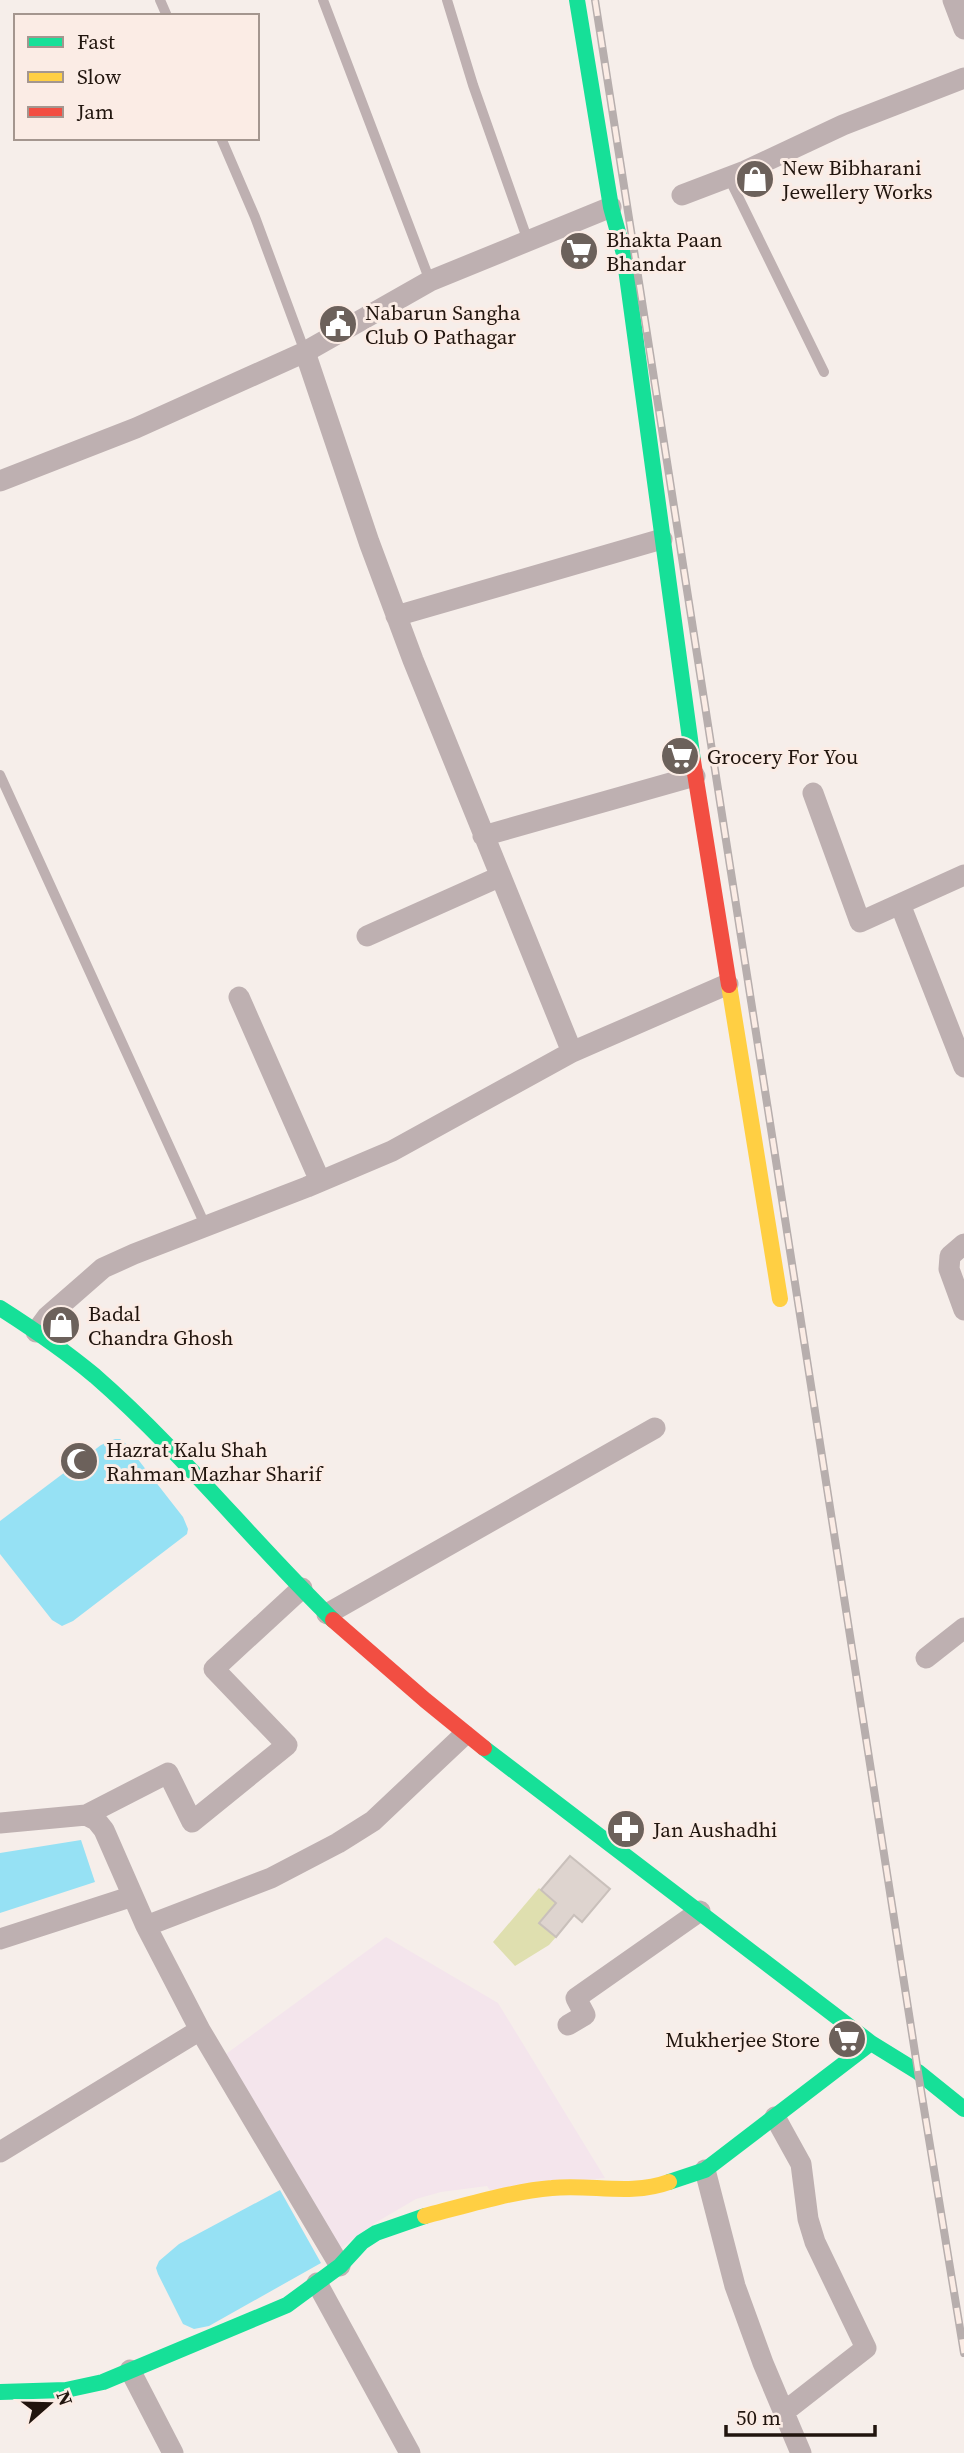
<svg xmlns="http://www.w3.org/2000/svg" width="964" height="2453" viewBox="0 0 964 2453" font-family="'Source Serif 4',serif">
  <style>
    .education { fill: #f4e5ec }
    .green { fill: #dfdfaf }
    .water { fill: #96e1f4 }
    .building { fill: #ded4cf; stroke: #c9c0bb; stroke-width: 2 }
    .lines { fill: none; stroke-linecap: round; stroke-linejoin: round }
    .lane { stroke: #beb0b1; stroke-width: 10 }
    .street { stroke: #beb0b1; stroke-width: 21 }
    .fast { stroke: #16e098; stroke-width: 16 }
    .slow { stroke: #ffcf43; stroke-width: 16 }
    .jam { stroke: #f24e42; stroke-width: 16 }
    .rail-casing { stroke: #b7aead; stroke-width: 8 }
    .rail { stroke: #fbece5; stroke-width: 5; stroke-dasharray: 16; stroke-linecap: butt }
    .labels { text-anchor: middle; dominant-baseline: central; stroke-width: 6; stroke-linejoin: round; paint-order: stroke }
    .poi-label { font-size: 21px; fill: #21150e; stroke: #fbece5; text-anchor: start }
  </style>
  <rect width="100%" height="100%" fill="#f6eeea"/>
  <path class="education" d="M386 1937 498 2003 605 2178 490 2190 487 2186 441 2192 416 2199 375 2223 341 2248 226 2054Z"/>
  <path class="green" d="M539 1888 556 1903 539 1923 556 1937 549 1945 515 1966 493 1942Z"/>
  <path class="water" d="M115 1439H120L126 1444 183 1517 188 1529 187 1534 73 1621 62 1626 52 1620 0 1554V1521L101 1445Z
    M81 1840 95 1882 0 1913V1853Z
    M280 2190 321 2263 209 2326 194 2329 183 2324 158 2274 156 2268 159 2261 179 2244Z"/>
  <path class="building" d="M570 1856 610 1889 582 1922 574 1915 556 1937 539 1923 556 1903 541 1890Z"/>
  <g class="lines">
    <path class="lane" d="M160 0 167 16
      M323 0 430 281
      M447 0 473 85 528 241
      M221 138 255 217 305 352
      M729 178 824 372
      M0 775 206 1227"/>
    <path class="street" d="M953 0 964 29
      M682 195 745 171 843 125 964 78
      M305 352 369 542 413 660 572 1052
      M0 481 136 428 305 352 430 281 611 207
      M396 616 662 539
      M813 793 860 922 964 875
      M483 836 695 776
      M900 904 964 1067
      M367 936 499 877
      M239 997 320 1181
      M964 1244 950 1256 949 1269 964 1310
      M36 1332 47 1317 103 1268 134 1254 307 1187 392 1151 572 1052 728 984
      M327 1614 655 1428
      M926 1658 964 1628
      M86 1815 168 1773 192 1822 287 1745 214 1669 302 1588
      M0 1823 86 1815 96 1820 104 1830 146 1926 200 2030 340 2266
      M146 1926 271 1878 338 1843 373 1821 464 1735
      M0 1939 133 1896
      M568 2025 585 2015 576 1998 700 1911
      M775 2117 801 2164 808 2219 815 2242 866 2348 784 2412
      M0 2152 200 2030
      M705 2170 735 2286 763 2363 801 2453
      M317 2283 410 2453
      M130 2370 173 2453"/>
    <path class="fast" d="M577 0 611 207 624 254 693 761
      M0 1308C33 1329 65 1351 95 1376 181 1451 252 1541 333 1620
      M484 1748 871 2043 918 2072 964 2109
      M669 2182 705 2170 871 2043
      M0 2392 66 2390 103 2382 287 2305 340 2266 362 2242 376 2233 425 2216"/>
    <path class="slow" d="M729 985 780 1299
      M425 2216C463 2206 513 2191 552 2188 591 2184 631 2196 669 2182"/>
    <path class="jam" d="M693 761 729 985
      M333 1620 425 1700 484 1748"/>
    <defs>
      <path id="rail" d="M595 0 918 2072 964 2353"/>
    </defs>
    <use href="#rail" class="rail-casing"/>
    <use href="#rail" class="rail"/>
  </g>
  <defs>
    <symbol id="shop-disc" viewBox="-11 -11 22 22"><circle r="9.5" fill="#6c615b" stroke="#fbece5"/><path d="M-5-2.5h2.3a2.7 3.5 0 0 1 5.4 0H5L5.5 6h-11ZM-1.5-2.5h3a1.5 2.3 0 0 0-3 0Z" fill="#fff"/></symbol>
    <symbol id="supermarket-disc" viewBox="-11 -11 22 22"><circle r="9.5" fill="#6c615b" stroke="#fbece5"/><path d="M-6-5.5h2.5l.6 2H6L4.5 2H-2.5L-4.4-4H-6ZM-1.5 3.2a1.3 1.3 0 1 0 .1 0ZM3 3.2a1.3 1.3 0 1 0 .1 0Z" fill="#fff"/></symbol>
    <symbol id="civic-disc" viewBox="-11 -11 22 22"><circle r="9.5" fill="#6c615b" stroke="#fbece5"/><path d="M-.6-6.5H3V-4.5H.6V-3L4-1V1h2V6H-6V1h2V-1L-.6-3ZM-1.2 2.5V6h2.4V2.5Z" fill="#fff"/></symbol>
    <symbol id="mosque-disc" viewBox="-11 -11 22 22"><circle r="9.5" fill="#6c615b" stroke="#fbece5"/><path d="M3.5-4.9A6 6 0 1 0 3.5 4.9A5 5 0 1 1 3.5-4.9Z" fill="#fff"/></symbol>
    <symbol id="pharmacy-disc" viewBox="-11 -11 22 22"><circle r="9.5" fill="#6c615b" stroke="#fbece5"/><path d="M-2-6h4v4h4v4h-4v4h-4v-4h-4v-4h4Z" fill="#fff"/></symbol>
  </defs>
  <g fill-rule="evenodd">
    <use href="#shop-disc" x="733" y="157" width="44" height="44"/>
    <use href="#supermarket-disc" x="557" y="229" width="44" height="44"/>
    <use href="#civic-disc" x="316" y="302" width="44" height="44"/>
    <use href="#supermarket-disc" x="658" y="734" width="44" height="44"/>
    <use href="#shop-disc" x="39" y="1303" width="44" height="44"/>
    <use href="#mosque-disc" x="57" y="1439" width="44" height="44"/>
    <use href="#pharmacy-disc" x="604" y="1807" width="44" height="44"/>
    <use href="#supermarket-disc" x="825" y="2017" width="44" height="44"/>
  </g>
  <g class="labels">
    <g class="poi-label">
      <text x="782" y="167">New Bibharani<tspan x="782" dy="24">Jewellery Works</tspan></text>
      <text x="606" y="239">Bhakta Paan<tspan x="606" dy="24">Bhandar</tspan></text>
      <text x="365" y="312">Nabarun Sangha<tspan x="365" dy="24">Club O Pathagar</tspan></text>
      <text x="707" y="756">Grocery For You</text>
      <text x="88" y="1313">Badal<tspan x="88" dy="24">Chandra Ghosh</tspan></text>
      <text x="106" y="1449">Hazrat Kalu Shah<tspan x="106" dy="24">Rahman Mazhar Sharif</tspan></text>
      <text x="653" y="1829">Jan Aushadhi</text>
      <text x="820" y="2039" text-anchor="end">Mukherjee Store</text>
    </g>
  </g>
  <rect x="14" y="14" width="245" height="126" fill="#fbece5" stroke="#a4968f" stroke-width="2"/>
  <rect x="28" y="37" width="35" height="10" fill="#16e098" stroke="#a4968f" stroke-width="2"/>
  <text x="77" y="49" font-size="21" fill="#21150e">Fast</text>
  <rect x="28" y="72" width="35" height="10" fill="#ffcf43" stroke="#a4968f" stroke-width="2"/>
  <text x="77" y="84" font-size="21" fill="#21150e">Slow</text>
  <rect x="28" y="107" width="35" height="10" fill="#f24e42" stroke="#a4968f" stroke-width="2"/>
  <text x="77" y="119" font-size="21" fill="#21150e">Jam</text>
  <g transform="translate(49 2404) rotate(70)" stroke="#fbece5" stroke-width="5" paint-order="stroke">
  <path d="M0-5L12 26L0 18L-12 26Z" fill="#21150e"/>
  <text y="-10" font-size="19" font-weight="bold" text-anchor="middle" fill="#21150e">N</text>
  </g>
  <path d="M726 2425v10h149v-10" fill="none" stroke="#21150e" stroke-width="3.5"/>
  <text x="736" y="2425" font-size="21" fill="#21150e" stroke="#fbece5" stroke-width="5" paint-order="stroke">50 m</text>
</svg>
